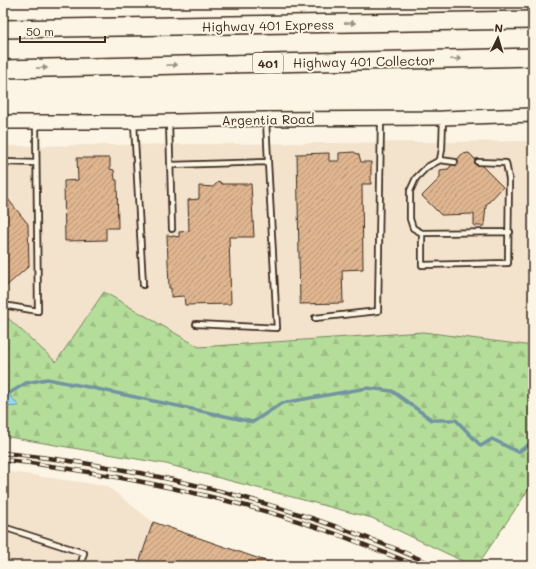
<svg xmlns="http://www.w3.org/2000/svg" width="536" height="569" viewBox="0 0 536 569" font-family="Mali,sans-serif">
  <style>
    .built { fill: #f3e2cc }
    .forest { fill: url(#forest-firs); stroke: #78845c }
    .water { fill: url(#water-rules); stroke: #7294a1 }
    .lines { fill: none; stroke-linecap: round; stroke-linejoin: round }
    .stream { stroke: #7294a1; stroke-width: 3.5 }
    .building { fill: url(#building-hatch); stroke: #3b2a1e }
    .lane-casing { stroke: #3b2a1e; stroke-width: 8 }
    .secondary-casing { stroke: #3b2a1e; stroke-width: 16 }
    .highway-casing { stroke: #3b2a1e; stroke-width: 20 }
    .lane { stroke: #fcf5e5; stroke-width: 4.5 }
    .secondary { stroke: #fcf5e5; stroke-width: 13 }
    .highway { stroke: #fcf5e5; stroke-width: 17 }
    .rail-casing { stroke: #3b2a1e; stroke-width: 4.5 }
    .rail { stroke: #fcf5e5; stroke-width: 3; stroke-dasharray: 9; stroke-linecap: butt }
    .oneway { fill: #9c9082 }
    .labels { text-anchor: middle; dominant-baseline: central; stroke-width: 4; stroke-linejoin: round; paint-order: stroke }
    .shield { fill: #fcf5e5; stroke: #75675a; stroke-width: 1 }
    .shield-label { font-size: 12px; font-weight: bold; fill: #3b2a1e }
    .street-label { font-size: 13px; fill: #3b2a1e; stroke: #fcf5e5 }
  </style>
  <defs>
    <pattern id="forest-firs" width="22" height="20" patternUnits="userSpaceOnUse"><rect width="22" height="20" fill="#b5dd9a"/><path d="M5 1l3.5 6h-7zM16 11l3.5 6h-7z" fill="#9dbe84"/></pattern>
    <pattern id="water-rules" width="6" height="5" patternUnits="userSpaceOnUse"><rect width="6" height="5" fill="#97daf9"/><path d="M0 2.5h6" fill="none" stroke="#83bbd5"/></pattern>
    <pattern id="building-hatch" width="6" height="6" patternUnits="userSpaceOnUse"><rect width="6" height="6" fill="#dfb690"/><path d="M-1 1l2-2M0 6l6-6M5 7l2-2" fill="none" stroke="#b69475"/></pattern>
  </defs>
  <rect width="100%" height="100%" fill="#fcf5e5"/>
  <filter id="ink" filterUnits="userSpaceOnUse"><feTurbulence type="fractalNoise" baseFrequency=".025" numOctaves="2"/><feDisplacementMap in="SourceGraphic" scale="8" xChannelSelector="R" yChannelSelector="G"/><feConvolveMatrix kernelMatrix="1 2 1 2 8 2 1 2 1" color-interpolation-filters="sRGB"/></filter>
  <g filter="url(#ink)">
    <path class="built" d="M533 141V346L423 332 199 347 104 292 56 362 9 319 3 316V146Z
      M3 471 107 486 153 522 280 566H3Z"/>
    <path class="forest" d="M104 292 199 347 423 332 533 346V483L477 566H473L372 518 166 464 3 436V316L9 319 56 362Z"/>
    <path class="water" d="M3 388 19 406 3 407Z"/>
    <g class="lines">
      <path class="stream" d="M3 395 8 394 26 383 47 379 83 386 253 422 282 403 367 388 392 391 432 420H456L481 446 492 439 518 452 533 442V437"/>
    </g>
    <path class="building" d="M354 152 359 155 361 162H371V184H362L363 269 342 270 343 303 300 304 297 154 329 153V161H339V153Z
      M469 153 503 187 486 205 484 226H474V214L441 215 422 196 440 178V170L448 169 462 154Z
      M77 158H110V169L114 170 115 180H117L118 228H106V240L65 241 64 181 78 180Z
      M219 181 222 184H251L254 237H229L231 304 185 305 184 296 171 297V288H169L167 235 179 237V232L189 231 188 200 199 199V186L213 187Z
      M3 193 28 224 29 266 3 289Z
      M153 522 280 566H138Z"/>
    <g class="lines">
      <defs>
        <path id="lane" d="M443 119 442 149 440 160 427 167 416 178 410 191V219L413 228 422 233V265L508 263 509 179 506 163 478 162
          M134 123 143 285
          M169 123 172 229
          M440 160 455 162
          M3 162 36 163
          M171 165 268 162 266 119
          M422 233 510 232
          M3 305 38 311 36 123
          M315 318 378 311 381 120
          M196 324 277 328 268 162
          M3 527 84 553 80 566"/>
        <path id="secondary" d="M3 122H134L265 119 443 118 533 115"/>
        <path id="highway" d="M3 29 533 20
          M3 69 533 57"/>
      </defs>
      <use href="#lane" class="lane-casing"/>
      <use href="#secondary" class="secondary-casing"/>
      <use href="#highway" class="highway-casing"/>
      <use href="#lane" class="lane"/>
      <use href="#secondary" class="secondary"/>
      <use href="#highway" class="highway"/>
      <defs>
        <path id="rail" d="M3 453C151 467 300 506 436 566
          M3 460C39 463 75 470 111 476 188 490 265 508 339 535 366 545 392 556 418 566"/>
      </defs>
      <use href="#rail" class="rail-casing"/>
      <use href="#rail" class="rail"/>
    </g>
    <defs><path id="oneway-solid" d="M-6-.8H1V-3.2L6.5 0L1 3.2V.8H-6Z"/></defs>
    <g class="oneway">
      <use href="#oneway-solid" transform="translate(350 23) rotate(-1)"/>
      <use href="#oneway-solid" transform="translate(456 59) rotate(-1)"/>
      <use href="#oneway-solid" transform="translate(172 65) rotate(-1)"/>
      <use href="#oneway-solid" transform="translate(42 68) rotate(-1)"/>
    </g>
  </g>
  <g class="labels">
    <rect class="shield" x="253" y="53" width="30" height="20" rx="3"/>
    <g class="shield-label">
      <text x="268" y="63">401</text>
    </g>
    <g class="street-label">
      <text transform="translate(268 25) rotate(-1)">Highway 401 Express</text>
      <text transform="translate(364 61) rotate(-1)">Highway 401 Collector</text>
      <text transform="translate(268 119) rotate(-1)">Argentia Road</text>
    </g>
  </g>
  <rect width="536" height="569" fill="none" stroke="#fcf5e5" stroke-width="16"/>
  <rect x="8" y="8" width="520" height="553" fill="none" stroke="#3b2a1e" stroke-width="1.5" filter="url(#ink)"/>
  <g transform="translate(498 38) rotate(5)" stroke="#fcf5e5" stroke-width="3" paint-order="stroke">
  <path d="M0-3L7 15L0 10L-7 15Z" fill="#3b2a1e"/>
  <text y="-6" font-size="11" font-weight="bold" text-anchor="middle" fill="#3b2a1e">N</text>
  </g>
  <path d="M20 36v6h85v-6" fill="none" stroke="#3b2a1e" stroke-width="2"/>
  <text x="26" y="36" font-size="12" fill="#3b2a1e" stroke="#fcf5e5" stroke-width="3" paint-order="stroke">50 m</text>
</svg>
